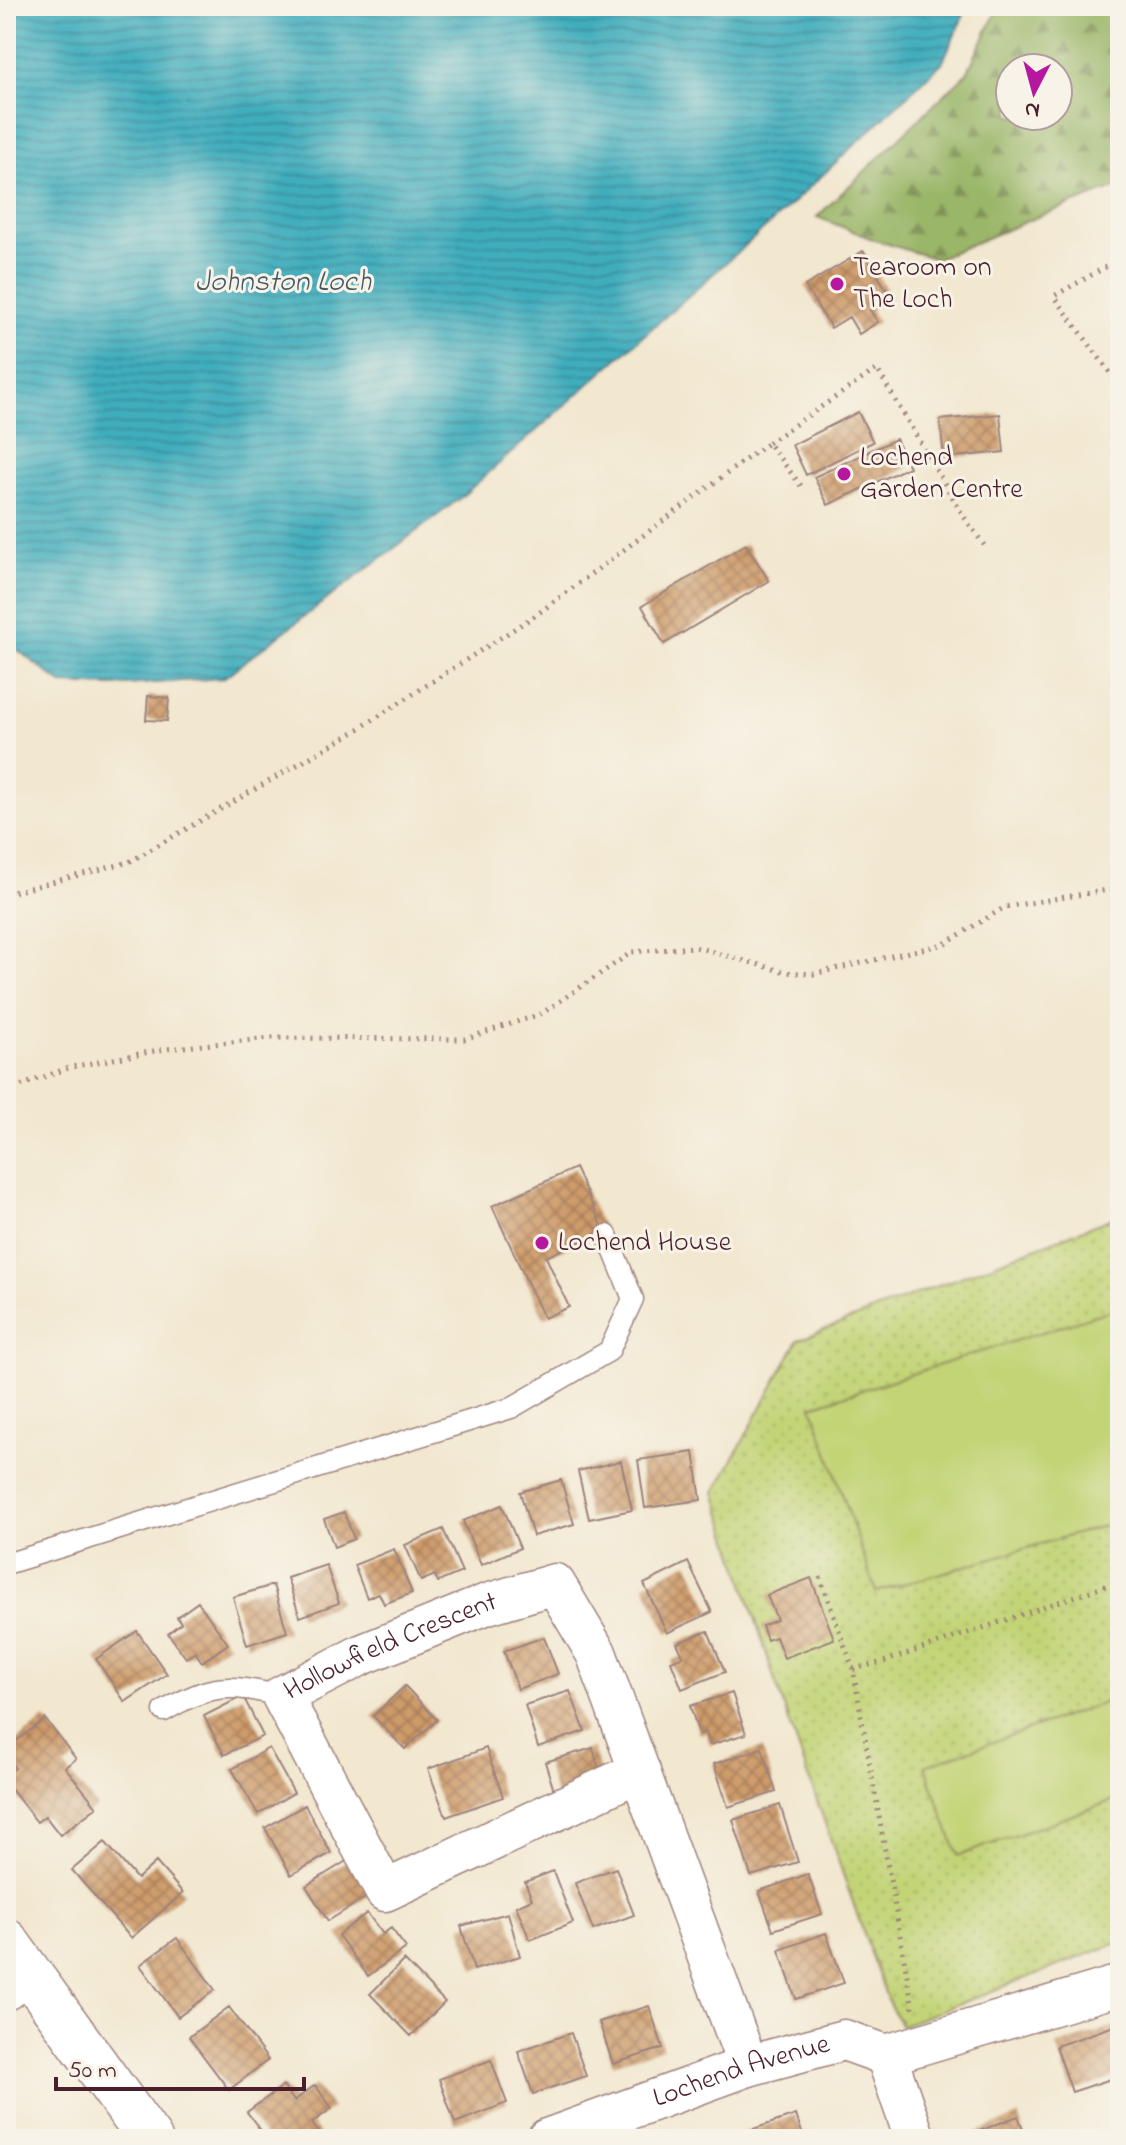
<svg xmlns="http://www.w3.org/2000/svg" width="1126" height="2145" viewBox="0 0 1126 2145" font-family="'Indie Flower',sans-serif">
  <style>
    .grass { fill: url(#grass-dots); stroke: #867a51; stroke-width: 2 }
    .forest { fill: url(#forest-firs); stroke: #726a4a; stroke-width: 2; fill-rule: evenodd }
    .garden { fill: #c3d477; stroke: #867a51; stroke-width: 2 }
    .water { fill: url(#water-rules); stroke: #446674; stroke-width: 2 }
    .building { fill: url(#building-cross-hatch) }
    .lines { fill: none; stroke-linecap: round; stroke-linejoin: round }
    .lane-casing { stroke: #9e837d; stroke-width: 23 }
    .street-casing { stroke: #9e837d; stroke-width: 43 }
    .primary-casing { stroke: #9e837d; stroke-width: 47 }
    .path { stroke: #9e837d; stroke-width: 5; stroke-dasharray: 2 6; stroke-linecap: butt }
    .lane { stroke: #fff; stroke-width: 20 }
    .street { stroke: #fff; stroke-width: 40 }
    .primary { stroke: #fff; stroke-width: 44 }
    .poi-dot { fill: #b5179e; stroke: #f7f3e8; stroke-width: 3 }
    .labels { text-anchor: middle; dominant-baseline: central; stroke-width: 6; stroke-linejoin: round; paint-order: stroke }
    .poi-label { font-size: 28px; fill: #4a1f2b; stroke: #f7f3e8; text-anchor: start }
    .street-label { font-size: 28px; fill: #4a1f2b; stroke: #f7f3e8 }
    .water-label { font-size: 30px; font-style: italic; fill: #465865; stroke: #f7f3e8 }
  </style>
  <defs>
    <pattern id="grass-dots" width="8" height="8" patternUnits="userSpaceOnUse" patternTransform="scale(2)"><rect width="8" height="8" fill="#c3d477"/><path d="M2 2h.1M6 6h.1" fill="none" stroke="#a9b667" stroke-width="1.8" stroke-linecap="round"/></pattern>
    <pattern id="forest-firs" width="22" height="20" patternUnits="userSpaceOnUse" patternTransform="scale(2)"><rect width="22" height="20" fill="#9ab668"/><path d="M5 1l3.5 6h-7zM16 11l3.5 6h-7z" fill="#809356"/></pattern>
    <pattern id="water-rules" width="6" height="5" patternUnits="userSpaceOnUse" patternTransform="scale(2)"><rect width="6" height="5" fill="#3fadbd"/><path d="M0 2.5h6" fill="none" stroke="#378c9a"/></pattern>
    <pattern id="building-cross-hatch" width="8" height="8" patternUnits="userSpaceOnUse" patternTransform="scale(2)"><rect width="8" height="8" fill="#ce9b6b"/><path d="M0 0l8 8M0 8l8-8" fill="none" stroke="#a97e58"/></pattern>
  </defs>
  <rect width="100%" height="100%" fill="#f7f3e8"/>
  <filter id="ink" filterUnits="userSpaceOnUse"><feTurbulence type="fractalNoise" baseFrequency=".0125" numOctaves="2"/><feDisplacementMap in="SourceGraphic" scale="16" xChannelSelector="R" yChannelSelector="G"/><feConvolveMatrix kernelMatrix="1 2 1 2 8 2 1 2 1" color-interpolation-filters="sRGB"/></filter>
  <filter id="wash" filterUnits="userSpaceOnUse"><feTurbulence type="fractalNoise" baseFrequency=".006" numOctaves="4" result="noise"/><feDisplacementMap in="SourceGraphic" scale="32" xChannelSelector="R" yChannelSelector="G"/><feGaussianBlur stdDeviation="1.8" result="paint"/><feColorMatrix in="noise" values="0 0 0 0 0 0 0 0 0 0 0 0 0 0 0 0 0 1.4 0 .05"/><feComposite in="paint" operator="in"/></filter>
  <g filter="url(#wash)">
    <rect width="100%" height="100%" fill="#f2e7cf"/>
    <path class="grass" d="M1120 1215V1942L901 2026 887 1999 777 1687 715 1492 798 1340Z"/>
    <path class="forest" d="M999 6H1120V186L1037 217 936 259 875 240 817 217 967 73ZM1010 68H1058V116H1010Z"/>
    <path class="garden" d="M1120 1307V1521L876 1592 812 1406Z
      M1120 1697V1798L958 1856 925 1766Z"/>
    <path class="water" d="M6 6H968L942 63 782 213 459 499 223 678 112 686 62 684 6 641Z"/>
    <g id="blocks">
      <path class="building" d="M863 251 891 297 870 310 878 322 859 334 849 317 831 328 805 286Z
        M858 412 873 442 806 475 792 445Z
        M1000 414 1004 452 944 458 940 420Z
        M896 439 909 467 828 505 814 477Z
        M746 544 769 581 664 644 642 606Z
        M148 696 169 698 167 721 146 720Z
        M575 1168 604 1230 546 1257 569 1307 544 1318 492 1206Z
        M694 1452 701 1500 645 1508 638 1460Z
        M621 1461 632 1510 589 1519 578 1471Z
        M561 1480 574 1524 533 1536 520 1492Z
        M502 1505 520 1548 481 1565 463 1521Z
        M344 1512 354 1539 334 1547 324 1519Z
        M443 1529 462 1572 438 1582 435 1575 421 1581 405 1545Z
        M394 1549 412 1593 384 1604 379 1593 367 1598 354 1565Z
        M688 1562 712 1612 667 1633 644 1584Z
        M326 1565 339 1603 300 1617 287 1578Z
        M811 1578 834 1639 784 1658 776 1637 767 1640 762 1626 777 1620 767 1595Z
        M273 1585 287 1632 247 1645 233 1597Z
        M198 1602 228 1644 202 1662 195 1652 186 1658 168 1633 181 1623 177 1617Z
        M137 1631 167 1674 125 1702 96 1659Z
        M708 1631 725 1672 682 1689 671 1661 683 1656 677 1643Z
        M544 1637 558 1674 518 1689 504 1651Z
        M405 1686 437 1720 405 1749 373 1716Z
        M570 1691 585 1731 538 1747 525 1705Z
        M732 1693 746 1734 710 1745 706 1732 699 1734 690 1706Z
        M243 1696 263 1736 224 1755 204 1716Z
        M45 1719 76 1759 65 1767 97 1807 60 1835 45 1816 37 1822 6 1783V1775L15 1768 6 1756V1749Z
        M269 1748 294 1793 258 1814 232 1769Z
        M486 1748 503 1797 446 1817 428 1769Z
        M593 1748 603 1784 556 1797 545 1762Z
        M762 1748 776 1792 728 1807 714 1764Z
        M305 1805 331 1853 291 1875 265 1828Z
        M780 1805 798 1862 751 1876 733 1820Z
        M105 1842 137 1879 156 1862 183 1893 131 1938 72 1870Z
        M348 1860 370 1895 328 1921 306 1886Z
        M616 1868 634 1915 593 1930 575 1883Z
        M553 1871 573 1923 530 1940 516 1906 532 1899 525 1882Z
        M808 1874 822 1914 773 1930 759 1891Z
        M367 1913 383 1934 391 1928 406 1948 368 1976 338 1935Z
        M508 1913 520 1956 474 1970 461 1926Z
        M826 1933 844 1983 796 1999 779 1950Z
        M177 1938 215 1990 178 2017 140 1965Z
        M404 1960 445 2002 411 2036 370 1994Z
        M649 2006 663 2048 613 2064 599 2022Z
        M229 2007 268 2060 229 2090 189 2037Z
        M1120 2024V2076L1072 2092 1056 2046Z
        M571 2033 586 2076 533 2094 518 2051Z
        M491 2060 507 2103 455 2123 439 2079Z
        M315 2085 332 2108 312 2123 323 2139H267L247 2112 283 2086 294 2101Z
        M796 2115 804 2139H726V2138Z
        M1018 2116 1027 2139H977L974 2133Z"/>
    </g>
  </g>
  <g filter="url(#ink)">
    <use href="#blocks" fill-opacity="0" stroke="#9e837d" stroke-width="2"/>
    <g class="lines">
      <defs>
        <path id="lane" d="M6 1564 511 1408 609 1351 633 1299 607 1235
          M164 1711C212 1683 228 1684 282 1696
          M6 2001 37 1984"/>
        <g id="street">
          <path id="s1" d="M640 1771 385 1891 282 1696 361 1655 487 1604 555 1584 596 1653 748 2066"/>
          <path d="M886 2055 915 2139"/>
          <path id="s2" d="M547 2139 748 2066 844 2040 886 2055 1120 1985"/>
        </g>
        <path id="primary" d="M6 1941 150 2139"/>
      </defs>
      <use href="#lane" class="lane-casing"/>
      <use href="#street" class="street-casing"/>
      <use href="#primary" class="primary-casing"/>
      <path class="path" d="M1120 259 1054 296 1120 386
        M768 443 877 369 964 517 987 549
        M6 894 129 862 354 732 536 615 768 443 802 487
        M6 1091 71 1067 165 1049 270 1038 465 1039 541 1014 632 952 695 947 785 972 813 974 944 944 1005 907 1120 888
        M820 1577 853 1669 913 2009
        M853 1669 883 1662 1120 1581"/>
      <use href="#lane" class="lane"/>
      <use href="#street" class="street"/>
      <use href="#primary" class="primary"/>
    </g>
  </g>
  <g class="poi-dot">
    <circle cx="837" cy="284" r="8"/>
    <circle cx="844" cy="474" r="8"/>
    <circle cx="542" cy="1243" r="8"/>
  </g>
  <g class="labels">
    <g class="poi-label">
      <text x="853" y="268">Tearoom on<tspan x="853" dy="32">The Loch</tspan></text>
      <text x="860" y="458">Lochend<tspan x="860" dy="32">Garden Centre</tspan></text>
      <text x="558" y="1243">Lochend House</text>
    </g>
    <g class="street-label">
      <text stroke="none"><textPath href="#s1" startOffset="622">Hollowfield Crescent</textPath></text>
      <text stroke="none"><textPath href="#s2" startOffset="206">Lochend Avenue</textPath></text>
    </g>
    <g class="water-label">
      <text x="283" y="283">Johnston Loch</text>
    </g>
  </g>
  <rect width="1126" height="2145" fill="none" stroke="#f7f3e8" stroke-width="32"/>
  <g transform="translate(1034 92) rotate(186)"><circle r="38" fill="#f7f3e8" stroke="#b29e9c" stroke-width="2"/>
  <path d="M0-6L14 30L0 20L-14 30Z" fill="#b5179e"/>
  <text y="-12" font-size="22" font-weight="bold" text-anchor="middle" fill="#4a1f2b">N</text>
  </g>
  <path d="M56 2077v12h248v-12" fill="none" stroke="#4a1f2b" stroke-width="4"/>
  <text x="68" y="2077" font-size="24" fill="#4a1f2b" stroke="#f7f3e8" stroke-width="6" paint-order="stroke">50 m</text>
</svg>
